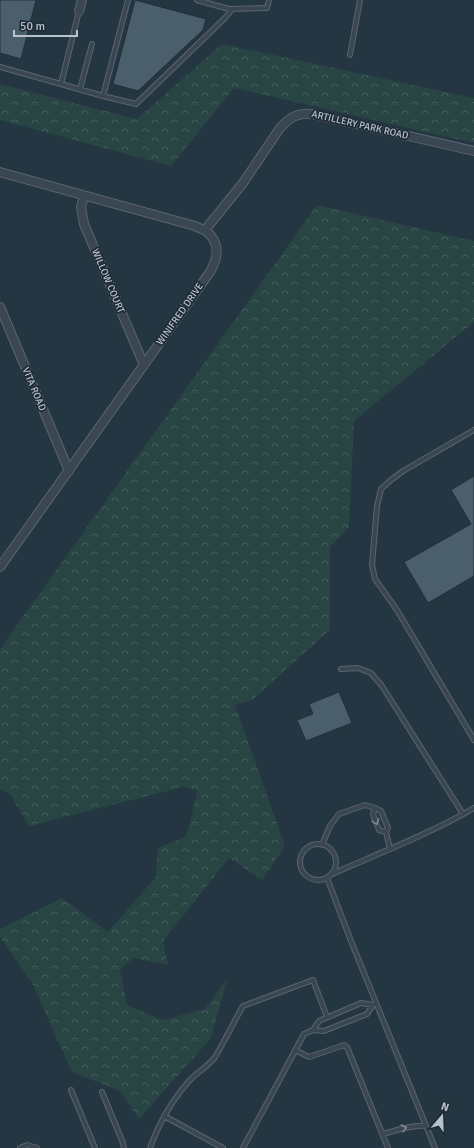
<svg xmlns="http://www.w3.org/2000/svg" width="474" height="1148" viewBox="0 0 474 1148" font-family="Signika,sans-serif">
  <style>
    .forest { fill: url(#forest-crowns) }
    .building { fill: #4b5e6b; stroke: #212e3a }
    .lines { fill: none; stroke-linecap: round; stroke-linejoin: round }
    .lane-casing { stroke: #586570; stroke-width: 6 }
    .street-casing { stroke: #586570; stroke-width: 10 }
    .lane { stroke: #3a4753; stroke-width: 4 }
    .street { stroke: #3a4753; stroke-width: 8 }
    .oneway { stroke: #7f8b96 }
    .labels { text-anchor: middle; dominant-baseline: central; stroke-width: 3.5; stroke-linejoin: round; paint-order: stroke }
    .street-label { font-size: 10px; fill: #b7c2cc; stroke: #1f2c38 }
  </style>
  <defs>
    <pattern id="forest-crowns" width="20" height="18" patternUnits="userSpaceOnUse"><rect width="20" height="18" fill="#284443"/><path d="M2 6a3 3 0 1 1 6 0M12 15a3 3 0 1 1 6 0" fill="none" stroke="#455d5d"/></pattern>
  </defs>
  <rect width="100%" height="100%" fill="#253643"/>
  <path class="forest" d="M222 44 474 98V143L234 88 171 166 0 120V84L137 119Z
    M317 205 474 241V322L354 421 349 527 330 547V630L252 700 235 705 285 846 262 880 229 858 163 941 168 965 133 958 120 970 127 1005 163 1020 205 1009 227 979 211 1038 139 1119 120 1091 72 1072 32 983 0 937V929L62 898 108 932 156 877 158 848 187 836 197 790 183 787 29 826 10 794 0 789V649Z"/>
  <path class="building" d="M0 0H36L21 59 0 53Z
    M135 0 206 19 203 30 138 91 113 84Z
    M474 476V576L428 603 404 562 471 524 451 490Z
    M339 692 352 723 306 741 297 720 313 714 309 704Z"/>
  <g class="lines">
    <defs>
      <path id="lane" d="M197 0 229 9 267 8 269 0
        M350 55 360 0
        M0 67 61 84 79 11
        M61 84 103 96 136 104 226 17 232 9
        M80 89 92 44
        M103 96 128 0
        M474 430 403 471 391 480 381 489 377 506 372 565 375 579 397 610 474 740
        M341 669 358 668 371 673 382 686 463 814
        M386 832 379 830 373 814 375 808 381 811 388 828 386 832 390 849
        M300 862a18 18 0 1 1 36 0a18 18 0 1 1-36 0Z
        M322 845 330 826 339 814 365 805 375 808
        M332 874C380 853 429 834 474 808
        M327 878 351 941 435 1148
        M361 1003 373 1005 367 1014 324 1031 313 1030 319 1021Z
        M295 1050 309 1057 344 1045 347 1047 388 1148
        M71 1090 95 1148
        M102 1092 123 1143 124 1148
        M164 1116 223 1148
        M383 1134C397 1130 411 1125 426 1126
        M20 1148 27 1145 37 1148
        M150 1148C159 1123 172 1100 190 1080 197 1072 209 1066 215 1057 225 1041 233 1023 243 1006L313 980 327 1017
        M243 1148 304 1034 313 1030"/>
      <path id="street" d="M79 11 82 0
        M0 172 195 226C198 228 203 229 206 231 221 243 218 258 210 272L0 567
        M84 196 81 207 84 224 144 365
        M205 230 243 183 280 128C290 117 297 113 312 114L474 151
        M0 307 69 471"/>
    </defs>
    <use href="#lane" class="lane-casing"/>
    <use href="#street" class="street-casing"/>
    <use href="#lane" class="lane"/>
    <use href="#street" class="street"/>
  </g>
  <defs><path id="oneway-chevron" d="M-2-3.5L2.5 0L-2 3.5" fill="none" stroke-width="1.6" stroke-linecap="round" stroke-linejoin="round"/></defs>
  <g class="oneway">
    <use href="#oneway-chevron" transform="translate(376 822) rotate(70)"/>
    <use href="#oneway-chevron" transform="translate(404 1128) rotate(-14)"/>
  </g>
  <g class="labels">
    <g class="street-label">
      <text transform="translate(360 125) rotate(13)">ARTILLERY PARK ROAD</text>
      <text transform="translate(108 281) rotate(67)">WILLOW COURT</text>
      <text transform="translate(180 314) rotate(-55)">WINIFRED DRIVE</text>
      <text transform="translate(34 389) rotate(67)">VITA ROAD</text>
    </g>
  </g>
  <g transform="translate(442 1116) rotate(19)" stroke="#1f2c38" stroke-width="3" paint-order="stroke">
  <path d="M0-3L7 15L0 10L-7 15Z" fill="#b7c2cc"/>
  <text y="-6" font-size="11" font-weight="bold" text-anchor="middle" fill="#b7c2cc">N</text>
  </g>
  <path d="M14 30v6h63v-6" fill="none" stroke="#b7c2cc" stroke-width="2"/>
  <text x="20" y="30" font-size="12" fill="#b7c2cc" stroke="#1f2c38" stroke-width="3" paint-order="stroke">50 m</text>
</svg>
